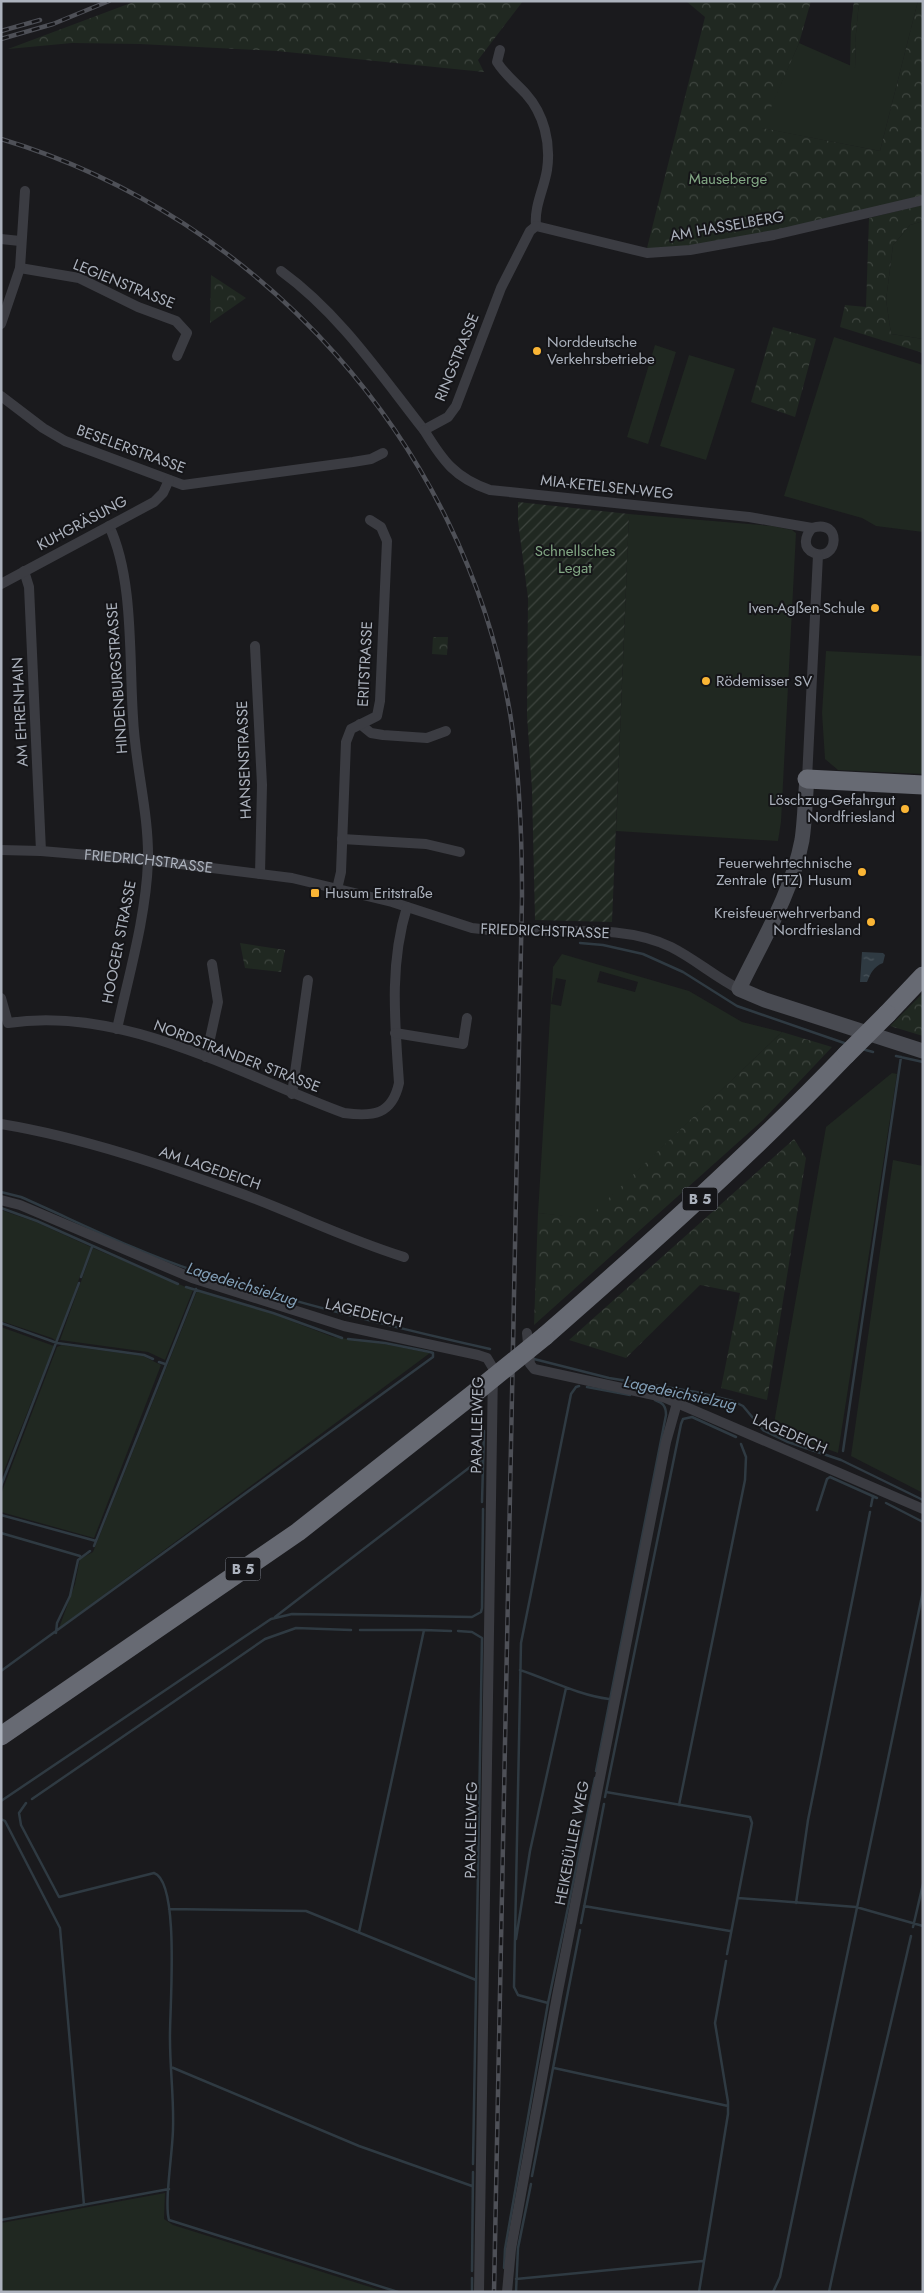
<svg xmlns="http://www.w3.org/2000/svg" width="924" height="2293" viewBox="0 0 924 2293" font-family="Jost,sans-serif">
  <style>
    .grass { fill: #202821; fill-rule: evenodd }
    .forest { fill: url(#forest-crowns) }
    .garden { fill: url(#garden-furrows) }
    .water { fill: url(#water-ripples) }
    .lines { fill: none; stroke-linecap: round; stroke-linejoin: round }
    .stream { stroke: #2f3a42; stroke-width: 2.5 }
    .street { stroke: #3b3c42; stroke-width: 10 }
    .secondary { stroke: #494b52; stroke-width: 15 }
    .highway { stroke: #676a73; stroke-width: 19 }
    .rail-casing { stroke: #4e5057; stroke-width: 4.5 }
    .rail { stroke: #151518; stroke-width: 2.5; stroke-dasharray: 8; stroke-linecap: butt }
    .street-bridge { stroke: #3b3c42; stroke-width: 10 }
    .highway-bridge { stroke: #676a73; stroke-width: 19 }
    .poi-dot { fill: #fab535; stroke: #151518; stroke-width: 2 }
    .labels { text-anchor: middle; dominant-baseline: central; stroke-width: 4; stroke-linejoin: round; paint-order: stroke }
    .shield { fill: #151518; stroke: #7f838c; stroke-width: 1 }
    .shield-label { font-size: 14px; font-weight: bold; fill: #acb2bd }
    .park-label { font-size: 15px; fill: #83a885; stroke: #151518 }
    .street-label { font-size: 15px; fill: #acb2bd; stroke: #151518 }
    .poi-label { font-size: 15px; fill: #acb2bd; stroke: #151518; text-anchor: end }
    .water-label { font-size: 16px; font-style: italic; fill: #83a0b8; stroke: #151518 }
  </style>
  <defs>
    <pattern id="forest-crowns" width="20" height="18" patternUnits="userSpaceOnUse" patternTransform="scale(1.25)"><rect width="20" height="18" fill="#202821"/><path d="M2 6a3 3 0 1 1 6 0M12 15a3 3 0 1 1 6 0" fill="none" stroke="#3e453f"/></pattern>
    <pattern id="garden-furrows" width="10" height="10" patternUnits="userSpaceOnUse" patternTransform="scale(1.25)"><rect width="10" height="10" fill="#202821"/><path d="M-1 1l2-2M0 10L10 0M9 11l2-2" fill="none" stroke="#3e453f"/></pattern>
    <pattern id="water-ripples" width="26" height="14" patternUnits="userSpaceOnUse" patternTransform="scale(1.25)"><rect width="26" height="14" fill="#2f3a42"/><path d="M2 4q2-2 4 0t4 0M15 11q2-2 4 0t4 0" fill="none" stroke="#4a545b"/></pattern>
  </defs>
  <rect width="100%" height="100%" fill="#1a1a1d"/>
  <path class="grass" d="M859 1H918L880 151 761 128 799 43 856 68 855 43Z
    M923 221V339L891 334 886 300 893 245 910 225Z
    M834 337 923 365V532L876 526 862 518 784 496Z
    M655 345 676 352 648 444 627 437Z
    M689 355 735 369 706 460 660 446Z
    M629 514 772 526 792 530 796 533 781 822 778 841 616 831Z
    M826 651 923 656V774L838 770 825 759 822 713Z
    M562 954 689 991 742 1022 782 1032 588 1219 538 1213 553 967ZM600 971 638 982 635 992 597 982ZM556 978 566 980 561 1006 551 1004Z
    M892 1073 897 1074 838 1453 773 1429 826 1127Z
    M893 1160 923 1166V1493L851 1456Z
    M1 1210 36 1222 91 1247 56 1341 52 1338 1 1321Z
    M93 1248 193 1290 165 1360 148 1352 60 1340Z
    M197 1291 265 1311 333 1337 384 1344 430 1353 59 1628 75 1584 80 1559 93 1552Z
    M1 1327 54 1346 1 1478Z
    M62 1345 143 1356 161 1365 94 1538 1 1512V1494L57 1347Z
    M165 2193 164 2219 173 2225 386 2292H1V2223Z"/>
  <path class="forest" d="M136 1H523L478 60 484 72 277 51 140 44 72 43 8 49Z
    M686 1H811L799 43 762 128 880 151 918 1H923V198L773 234 646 252 705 17Z
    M854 1H859L855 43 856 68 850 67 851 24Z
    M923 205V221L910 225 893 245 886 300 891 334 923 339V353L840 327 845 305 866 307 869 218Z
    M211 275 246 298 210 323Z
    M773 327 816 339 795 417 751 402Z
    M433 637H448L447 655 432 654Z
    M240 943 285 950 281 972 245 968Z
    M923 993V1036L890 1026Z
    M782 1032 832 1047 763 1120 534 1325 538 1213 588 1218Z
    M794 1139 806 1158 767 1400 721 1388 740 1293 700 1285 626 1358 569 1340Z"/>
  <path class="garden" d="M518 502 629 514 612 922 535 920 532 789 527 715 528 598 518 521Z"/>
  <path class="water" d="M862 952 883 953 885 955 883 963C873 967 871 973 867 982H860Z"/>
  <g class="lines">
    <path class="stream" d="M580 943 603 945 643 954 683 972 737 1006 847 1044
      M862 1049 873 1052
      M896 1056 923 1062
      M1 1192 21 1197C78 1222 135 1251 195 1271 292 1302 391 1327 490 1349
      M1 1208 37 1221 178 1284
      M81 1277 92 1247
      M186 1287 273 1313 342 1338
      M1 1323 57 1343 144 1355 153 1359
      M534 1359 609 1378 696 1392 733 1401 743 1406 763 1430 788 1442 841 1460 923 1500
      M159 1362 165 1364
      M587 1387 630 1395
      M843 1451 901 1057
      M1 1486 79 1283
      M482 1502 484 1431
      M886 1503 923 1522
      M871 1506 873 1496
      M817 1510 827 1479 830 1477 877 1498
      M1 1515 96 1541
      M1 1533 80 1556
      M94 1546 196 1289
      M275 1617 474 1464 482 1460
      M360 1630H424
      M458 1631 472 1632 482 1638 473 2164
      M56 1633 57 1623 70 1596 78 1560 90 1551
      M520 1670C550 1680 578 1695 609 1699
      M1 1671 433 1357V1353L430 1352 385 1343 348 1339
      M596 1771 666 1415C666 1406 663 1403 655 1400
      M606 1792 750 1817 752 1823 727 1954
      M605 1797 681 1424 683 1419 692 1417 736 1437
      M32 1799 265 1639 296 1628 351 1630
      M1 1801 271 1619 292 1614 472 1617 481 1612 482 1608 483 1509
      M26 1803 19 1813 21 1825 59 1897 154 1873C181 1882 169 2014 170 2040 170 2069 174 2099 173 2128 173 2150 164 2202 169 2220L398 2292
      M679 1805 745 1480 746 1457 741 1444
      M1 1819 5 1821 60 1928 84 2205
      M738 1898 856 1907 923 1926
      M796 1903 808 1820 870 1512
      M584 1906 730 1931
      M169 1909 306 1911 476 1980
      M581 1923 604 1804
      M913 1927 923 1884
      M359 1932 424 1630 451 1631
      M516 1939 530 1851 566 1688
      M548 2003 518 1995 514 1987 521 1643 571 1394 576 1387 579 1386
      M171 2067 359 2146 472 2186
      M554 2068 728 2106
      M532 2176 580 1930
      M1 2220 169 2189
      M504 2268 505 2249 548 2003 595 1778
      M472 2271 473 2172
      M472 2278V2292
      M516 2279 703 2261
      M516 2292 518 2248 531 2184
      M699 2292 728 2114V2102L715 2023 726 1961
      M773 2292 780 2277 923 1591
      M829 2292C854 2173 884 2055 911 1936"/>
    <g class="street">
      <path d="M500 50 497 62C505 75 516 83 526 94 544 114 551 143 547 170 544 189 534 206 536 226"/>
      <path d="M536 226 647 253 690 250 774 235 923 200"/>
      <path d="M1 239 20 241"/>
      <path d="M20 268 79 278 138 307 176 321 187 333 177 356"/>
      <path d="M281 271C340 314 380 374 424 430L448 417 456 406 501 288 530 231 536 226"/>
      <path d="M1 324 20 268 25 191"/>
      <path d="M1 396 43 428 65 441 183 485 353 462 371 459 383 453"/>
      <path d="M424 430C443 461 455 478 490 490L749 517 812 528C843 518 838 563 814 553 802 548 805 536 812 528"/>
      <path d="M109 526C134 578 129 659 133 717 135 765 149 812 148 861 146 917 129 974 117 1029"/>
      <path d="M24 571 29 587 41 851"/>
      <path d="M1 584 154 502 163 493 169 480"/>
      <path d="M255 646 262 785 260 874"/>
      <path d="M360 724 371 733 383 735 427 738 446 731"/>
      <path d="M807 779 818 555"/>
      <path d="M342 839 426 844 460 852"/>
      <path id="s1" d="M1 850 41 851 148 860 292 878 392 902 472 928 490 930"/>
      <path d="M337 889 341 872 346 742 351 729 377 716 380 701 387 541 381 527 370 520"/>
      <path d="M543 931C585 931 631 928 671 947 695 959 715 977 739 989"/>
      <path d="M1 998 8 1023C123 1005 238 1074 344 1113 373 1117 392 1115 399 1083 395 1023 389 965 407 907"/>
      <path d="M395 1033 463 1044 467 1018"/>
      <path d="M206 1057 218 1002 212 964"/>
      <path d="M292 1094 308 980"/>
      <path d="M1 1124C85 1138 166 1166 245 1195 298 1215 349 1240 404 1257"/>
      <path d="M1 1200 20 1205 192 1278 344 1326 478 1355 487 1358 493 1368 479 2292"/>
      <path d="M527 1333 530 1364 534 1369 663 1397 923 1509"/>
      <path d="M507 2292 511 2249 557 1996 666 1442 677 1403"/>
    </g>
    <path class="secondary" d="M807 779C805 799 805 820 802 840 792 893 762 941 739 989L765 1000 923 1051"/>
    <path class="highway" d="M807 779 923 785
      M887 1014 923 976
      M545 1336C649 1245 751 1154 846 1055
      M1 1736 298 1532 477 1391"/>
    <defs>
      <path id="rail" d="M1 31 40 20
        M1 39 53 24 109 1
        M1 139C262 217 464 445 510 713 520 774 522 835 522 897L494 2292"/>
    </defs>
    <use href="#rail" class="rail-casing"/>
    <use href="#rail" class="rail"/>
    <path class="street-bridge" d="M490 930 543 931"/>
    <path class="highway-bridge" d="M846 1055 887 1014
      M477 1391 545 1336"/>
  </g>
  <g class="poi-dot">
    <circle cx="537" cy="351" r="5"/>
    <circle cx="875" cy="608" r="5"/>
    <circle cx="706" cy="681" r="5"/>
    <circle cx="905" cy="809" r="5"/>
    <circle cx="862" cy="872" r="5"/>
    <rect x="310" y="888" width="10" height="10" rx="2.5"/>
    <circle cx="871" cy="922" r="5"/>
  </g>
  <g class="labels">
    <g class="shield">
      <rect x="682.5" y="1187.5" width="35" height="23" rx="4"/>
      <rect x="225.5" y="1557.5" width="35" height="23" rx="4"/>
    </g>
    <g class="shield-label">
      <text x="700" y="1199">B 5</text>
      <text x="243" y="1569">B 5</text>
    </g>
    <g class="park-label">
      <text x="728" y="179">Mauseberge</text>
      <text x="575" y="551">Schnellsches<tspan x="575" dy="17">Legat</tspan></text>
    </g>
    <g class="street-label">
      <text transform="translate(727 226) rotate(-10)">AM HASSELBERG</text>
      <text transform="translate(124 284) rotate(22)">LEGIENSTRASSE</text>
      <text transform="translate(457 357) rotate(-68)">RINGSTRASSE</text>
      <text transform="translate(131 449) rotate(20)">BESELERSTRASSE</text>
      <text transform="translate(607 487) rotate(6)">MIA-KETELSEN-WEG</text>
      <text transform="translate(82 523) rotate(-28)">KUHGRÄSUNG</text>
      <text transform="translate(365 664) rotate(-87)">ERITSTRASSE</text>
      <text transform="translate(117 678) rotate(-94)">HINDENBURGSTRASSE</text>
      <text transform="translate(20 712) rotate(-93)">AM EHRENHAIN</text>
      <text transform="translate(244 760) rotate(-92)">HANSENSTRASSE</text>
      <text stroke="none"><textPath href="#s1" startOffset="148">FRIEDRICHSTRASSE</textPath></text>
      <text transform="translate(545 931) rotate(2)">FRIEDRICHSTRASSE</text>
      <text transform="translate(119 942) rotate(-79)">HOOGER STRASSE</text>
      <text transform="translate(237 1056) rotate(21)">NORDSTRANDER STRASSE</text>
      <text transform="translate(210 1168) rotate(19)">AM LAGEDEICH</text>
      <text transform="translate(364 1313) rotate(14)">LAGEDEICH</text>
      <text transform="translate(477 1425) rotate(-89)">PARALLELWEG</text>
      <text transform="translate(790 1434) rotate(23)">LAGEDEICH</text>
      <text transform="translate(471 1830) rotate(-89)">PARALLELWEG</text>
      <text transform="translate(572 1843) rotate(-79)">HEIKEBÜLLER WEG</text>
    </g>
    <g class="poi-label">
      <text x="547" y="342" text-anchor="start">Norddeutsche<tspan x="547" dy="17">Verkehrsbetriebe</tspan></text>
      <text x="865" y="608">Iven-Agßen-Schule</text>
      <text x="716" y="681" text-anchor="start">Rödemisser SV</text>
      <text x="895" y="800">Löschzug-Gefahrgut<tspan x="895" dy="17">Nordfriesland</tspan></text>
      <text x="852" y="863">Feuerwehrtechnische<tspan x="852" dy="17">Zentrale (FTZ) Husum</tspan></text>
      <text x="325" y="893" text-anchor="start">Husum Eritstraße</text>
      <text x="861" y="913">Kreisfeuerwehrverband<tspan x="861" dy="17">Nordfriesland</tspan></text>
    </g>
    <g class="water-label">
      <text transform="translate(242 1284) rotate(17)">Lagedeichsielzug</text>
      <text transform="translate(680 1393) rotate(12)">Lagedeichsielzug</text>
    </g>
  </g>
  <rect width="924" height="2293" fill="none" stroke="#acb2bd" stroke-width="5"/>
</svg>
